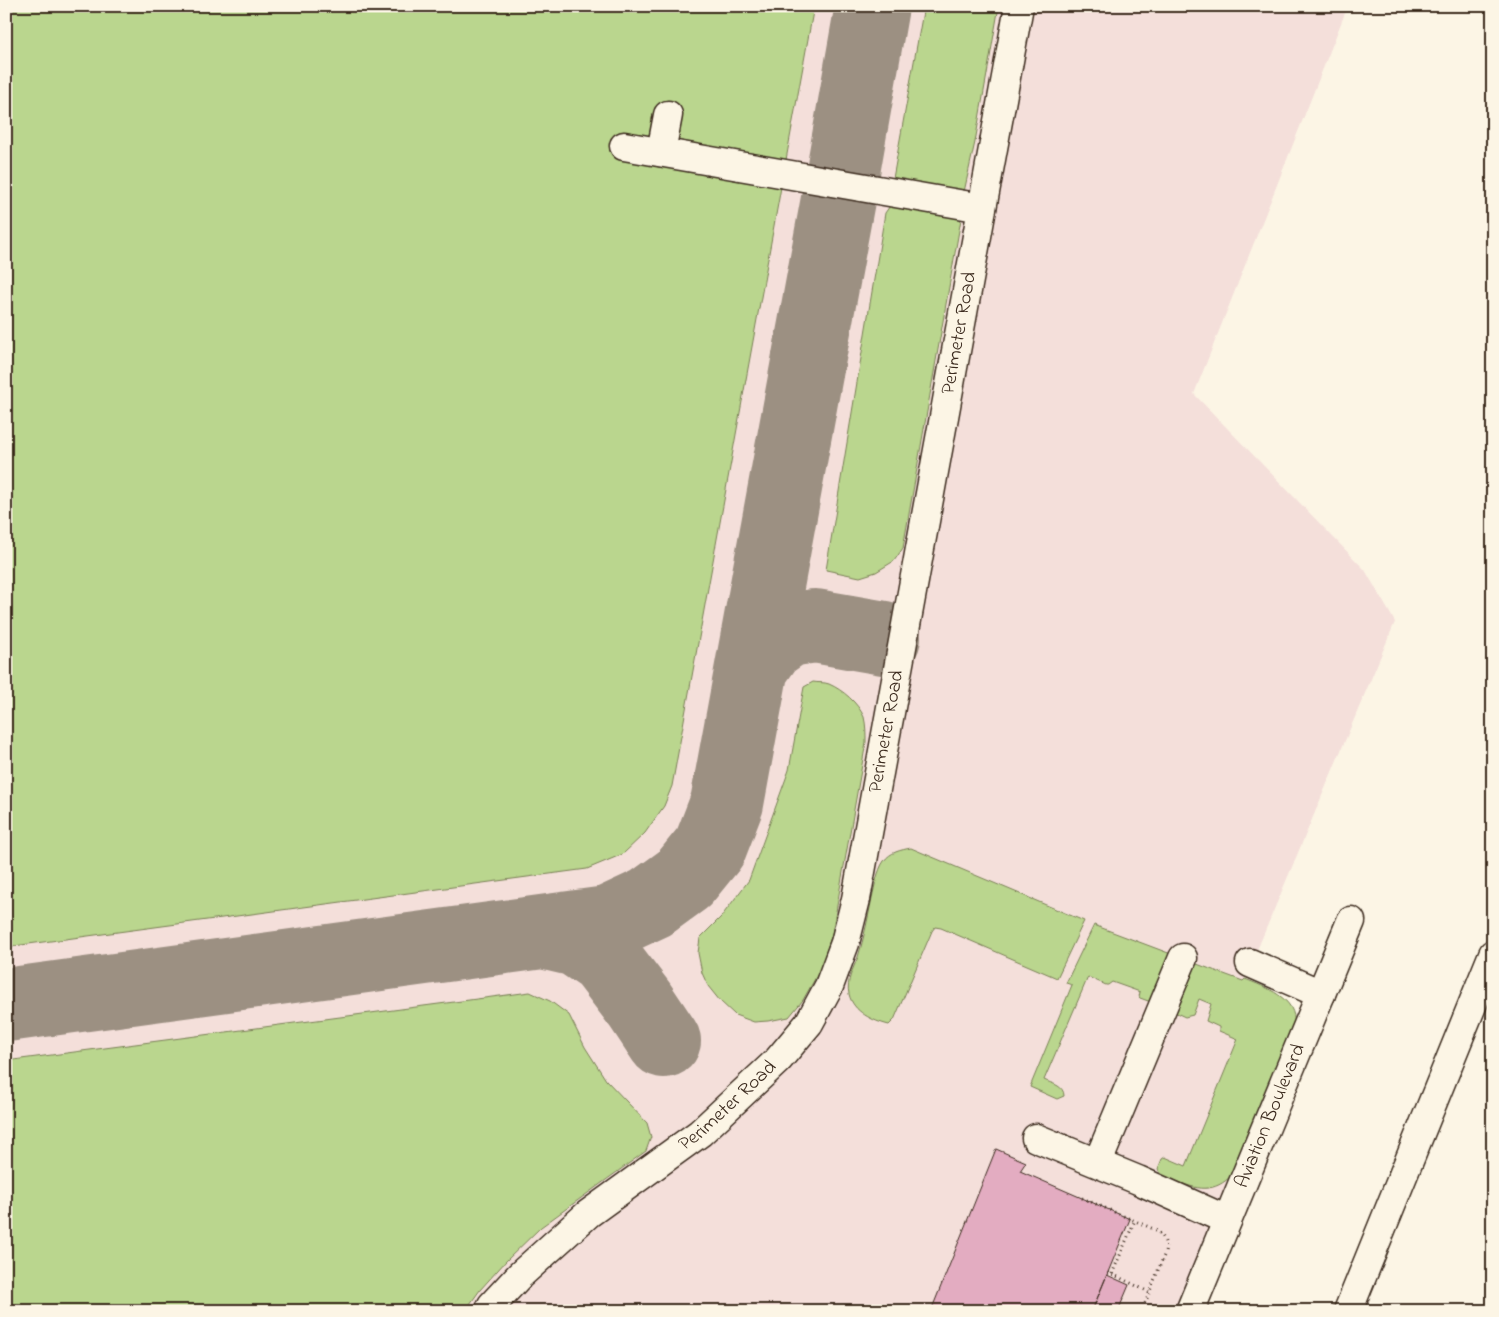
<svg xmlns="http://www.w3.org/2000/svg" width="1499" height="1317" viewBox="0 0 1499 1317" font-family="'Indie Flower',sans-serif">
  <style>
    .built { fill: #f4dfda }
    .green { fill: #bad68e; stroke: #7a8056 }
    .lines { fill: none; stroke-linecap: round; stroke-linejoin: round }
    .taxiway { stroke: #9c9082; stroke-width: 74 }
    .building { fill: #e3acc1; stroke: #3b2a1e }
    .minor-casing { stroke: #3b2a1e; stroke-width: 31 }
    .path { stroke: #3b2a1e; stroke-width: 3; stroke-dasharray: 1 4; stroke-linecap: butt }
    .minor { stroke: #fcf5e5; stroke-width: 28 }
    .labels { text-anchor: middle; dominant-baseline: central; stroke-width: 4; stroke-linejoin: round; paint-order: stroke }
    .street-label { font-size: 20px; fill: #3b2a1e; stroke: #fcf5e5 }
  </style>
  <rect width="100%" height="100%" fill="#fcf5e5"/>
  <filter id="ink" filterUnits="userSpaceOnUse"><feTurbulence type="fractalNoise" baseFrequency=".02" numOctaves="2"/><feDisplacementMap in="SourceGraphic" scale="10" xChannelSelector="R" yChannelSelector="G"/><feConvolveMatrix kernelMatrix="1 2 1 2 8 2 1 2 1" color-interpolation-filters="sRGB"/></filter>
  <g filter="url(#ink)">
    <path class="built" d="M6 6H1351L1347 8 1194 394 1365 570 1395 622 1244 981 1285 1000 1295 1018 1233 1174 1175 1311H6Z"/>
    <path class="green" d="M6 6H814L672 786 664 806 645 833 623 854 587 869 6 947Z
      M924 6H999L975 142 964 192 892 184Z
      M892 203 957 213 961 219 903 548 894 561 876 572 860 577 826 570 885 213Z
      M813 682C818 683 824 682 829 684 843 690 858 703 864 717 866 725 866 734 866 742L832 934 820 970 803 1000 789 1017 768 1021 754 1022 735 1015 720 1001 708 986 702 973 698 953 700 938 721 917 749 880 789 770 804 687Z
      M911 848 1084 921 1057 978 941 928 935 927 932 931 894 1020 889 1025C873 1021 853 1012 849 994 846 981 853 969 858 957 864 938 868 918 872 898 875 886 877 871 884 861 890 852 901 850 911 848Z
      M1094 925 1179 957 1159 1005 1140 998 1139 997 1140 992 1112 982 1108 985H1106L1088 977 1044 1080C1052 1084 1064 1085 1064 1096L1057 1099 1030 1087 1072 985 1066 983Z
      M1186 960 1243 981 1245 979C1265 987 1298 998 1294 1025L1233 1174C1214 1194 1197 1190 1174 1180 1167 1177 1161 1176 1158 1169L1162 1159 1165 1157 1186 1166 1238 1039 1219 1031V1027L1206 1021 1211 1004 1199 999 1193 1015 1185 1017 1168 1009Z
      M530 992 550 1001 569 1015 585 1047 606 1080 647 1123 651 1137 646 1151 541 1227 506 1261 480 1290 465 1311H6V1061Z"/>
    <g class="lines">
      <path class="taxiway" d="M752 667 768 644 784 633 794 629 815 626 884 638
        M543 932 577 940 605 959 640 1005 664 1041
        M6 1005 608 923 651 903 684 879 710 847 727 803 841 183 872 6"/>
    </g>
    <path class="building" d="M996 1149 1026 1162 1020 1171 1130 1219 1092 1311H931Z
      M1107 1275 1129 1285 1118 1311H1092Z"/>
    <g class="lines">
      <defs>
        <g id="minor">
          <path d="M624 146 982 208"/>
          <path d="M661 152 668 115"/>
          <path d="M1250 963 1321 994"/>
          <path d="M1036 1138 1138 1180 1227 1220"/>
          <path d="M1103 1150 1183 958"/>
          <path id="s1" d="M489 1311 492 1305 519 1276 588 1214 700 1133 778 1060 809 1023 829 986 845 943 856 899 1019 6"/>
          <path id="s2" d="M1190 1311 1351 921"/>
          <path d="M1348 1311 1493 954"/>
        </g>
      </defs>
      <use href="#minor" class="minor-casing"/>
      <path class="path" d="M1082 1198 1156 1230C1164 1236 1167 1243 1165 1253L1142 1311
        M1108 1272 1149 1292
        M1112 1274 1135 1220"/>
      <use href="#minor" class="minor"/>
    </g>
  </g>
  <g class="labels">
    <g class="street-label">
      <text stroke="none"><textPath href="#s1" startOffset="1141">Perimeter Road</textPath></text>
      <text stroke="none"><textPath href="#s1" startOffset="736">Perimeter Road</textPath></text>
      <text stroke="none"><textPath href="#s1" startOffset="316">Perimeter Road</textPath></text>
      <text stroke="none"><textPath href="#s2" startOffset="211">Aviation Boulevard</textPath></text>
    </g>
  </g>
  <rect width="1499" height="1317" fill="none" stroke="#fcf5e5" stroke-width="25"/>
  <rect x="12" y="12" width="1474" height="1292" fill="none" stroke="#3b2a1e" stroke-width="2" filter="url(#ink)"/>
</svg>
